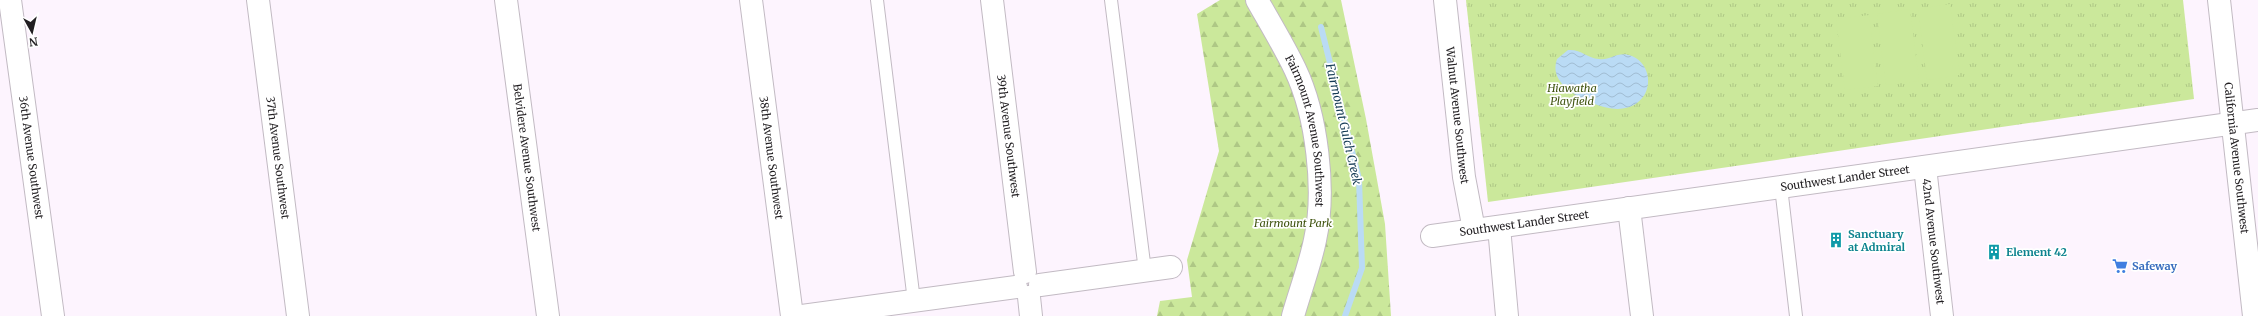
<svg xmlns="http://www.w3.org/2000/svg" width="2258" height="316" viewBox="0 0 2258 316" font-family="Merriweather,serif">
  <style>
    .forest { fill: url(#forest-firs) }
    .park { fill: url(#park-tufts) }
    .pitch { fill: #cbe89b }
    .water { fill: url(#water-waves) }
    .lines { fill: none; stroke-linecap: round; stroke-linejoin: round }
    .stream { stroke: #badbf5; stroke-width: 6 }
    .service-casing { stroke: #c2bac3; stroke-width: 14 }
    .minor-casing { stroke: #c2bac3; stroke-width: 24 }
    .secondary-casing { stroke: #c2bac3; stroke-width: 24 }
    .service { stroke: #fff; stroke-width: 12 }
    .minor { stroke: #fff; stroke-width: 22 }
    .secondary { stroke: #fff; stroke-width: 22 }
    .labels { text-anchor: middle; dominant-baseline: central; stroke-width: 3.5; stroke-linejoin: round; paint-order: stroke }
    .park-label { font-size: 11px; font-style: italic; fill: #405410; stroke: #fff }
    .street-label { font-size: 11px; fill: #211e21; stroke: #fff }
    .culture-label { font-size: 11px; font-weight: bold; fill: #0d838f; stroke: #fff; text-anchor: start }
    .shop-label { font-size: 11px; font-weight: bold; fill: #366cbe; stroke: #fff; text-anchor: start }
    .water-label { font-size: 12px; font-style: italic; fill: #153b55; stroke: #fff }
  </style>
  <defs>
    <pattern id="forest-firs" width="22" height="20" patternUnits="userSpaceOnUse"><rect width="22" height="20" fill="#cbe89b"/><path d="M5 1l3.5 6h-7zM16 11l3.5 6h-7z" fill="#aec785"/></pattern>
    <pattern id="park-tufts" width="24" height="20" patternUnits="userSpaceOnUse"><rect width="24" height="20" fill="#cbe89b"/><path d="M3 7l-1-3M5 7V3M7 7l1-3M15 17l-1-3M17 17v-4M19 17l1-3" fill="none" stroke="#aec785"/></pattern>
    <pattern id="water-waves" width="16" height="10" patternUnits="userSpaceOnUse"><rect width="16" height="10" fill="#badbf5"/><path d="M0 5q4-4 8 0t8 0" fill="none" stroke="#a0bcd2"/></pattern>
  </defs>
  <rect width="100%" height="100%" fill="#fdf4fe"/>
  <path class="forest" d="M1220 0H1341L1366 119 1385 224 1391 316H1157L1160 301 1192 297 1187 260 1219 151 1197 14Z"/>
  <path class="park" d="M1466 0H2183L2194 99 1488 202Z"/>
  <path class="pitch" d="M1950 4 1960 75 1927 80 1918 9Z
    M1910 9 1919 81 1886 85 1877 14Z
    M1869 15 1878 86 1845 90 1836 19Z"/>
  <path class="water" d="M1568 50C1581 49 1587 58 1599 59 1610 61 1618 50 1632 56 1651 64 1654 91 1637 103 1618 117 1588 103 1571 92 1560 83 1552 74 1557 59Z"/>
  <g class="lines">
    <path class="stream" d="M1321 27 1359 179 1362 268 1345 316"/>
    <defs>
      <path id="service" d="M877 0 914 301
        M1111 0 1145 271
        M1781 187 1796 316"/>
      <g id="minor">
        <path id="s1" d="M10 0 53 316"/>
        <path id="s2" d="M258 0 298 316"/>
        <path id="s3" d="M506 0 548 316"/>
        <path id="s4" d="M751 0 792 316"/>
        <path id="s5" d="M992 0 1025 272"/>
        <path id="s6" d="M1257 0C1270 23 1284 46 1295 69 1317 115 1326 191 1315 240 1310 265 1300 291 1293 316"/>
        <path id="s7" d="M1445 0 1464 177 1474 230"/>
        <path id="s8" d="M1925 167 1942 316"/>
        <path d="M1629 208 1642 316"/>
        <path d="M1499 227 1507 316"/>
        <path id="s9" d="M1432 236 2258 120"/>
        <path d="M1040 285 1171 267"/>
        <path d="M1029 297 1031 316"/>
        <path d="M802 316 1016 287"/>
      </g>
      <g id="secondary">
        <path id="s10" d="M2219 0 2254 316"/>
      </g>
    </defs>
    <use href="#service" class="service-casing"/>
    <use href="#minor" class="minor-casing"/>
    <use href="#secondary" class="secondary-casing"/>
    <use href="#service" class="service"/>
    <use href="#minor" class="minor"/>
    <use href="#secondary" class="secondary"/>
  </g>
  <defs>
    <symbol id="building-bare" viewBox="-9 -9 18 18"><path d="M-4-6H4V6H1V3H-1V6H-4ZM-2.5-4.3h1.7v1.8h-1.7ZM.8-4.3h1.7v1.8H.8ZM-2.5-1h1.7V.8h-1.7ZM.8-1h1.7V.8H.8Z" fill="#0f9aa8" stroke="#fff" stroke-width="2.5" paint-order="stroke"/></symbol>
    <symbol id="supermarket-bare" viewBox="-9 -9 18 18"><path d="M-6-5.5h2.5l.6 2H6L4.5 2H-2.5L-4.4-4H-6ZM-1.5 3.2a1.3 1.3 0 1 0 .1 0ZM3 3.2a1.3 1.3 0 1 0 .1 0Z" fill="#3f7fe0" stroke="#fff" stroke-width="2.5" paint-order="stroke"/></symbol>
  </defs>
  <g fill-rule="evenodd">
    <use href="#building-bare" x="1825" y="229" width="22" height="22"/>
    <use href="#building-bare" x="1983" y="241" width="22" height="22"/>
    <use href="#supermarket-bare" x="2109" y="255" width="22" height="22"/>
  </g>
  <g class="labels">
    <g class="park-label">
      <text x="1572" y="88">Hiawatha<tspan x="1572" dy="13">Playfield</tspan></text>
      <text x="1293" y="223">Fairmount Park</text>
    </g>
    <g class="street-label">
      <text stroke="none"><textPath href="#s7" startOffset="116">Walnut Avenue Southwest</textPath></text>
      <text stroke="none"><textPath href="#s6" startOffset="142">Fairmount Avenue Southwest</textPath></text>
      <text stroke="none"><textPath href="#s5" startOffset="137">39th Avenue Southwest</textPath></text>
      <text stroke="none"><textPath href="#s1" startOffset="159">36th Avenue Southwest</textPath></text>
      <text stroke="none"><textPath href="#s2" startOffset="159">37th Avenue Southwest</textPath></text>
      <text stroke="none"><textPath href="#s3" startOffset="159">Belvidere Avenue Southwest</textPath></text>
      <text stroke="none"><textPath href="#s4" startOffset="159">38th Avenue Southwest</textPath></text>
      <text stroke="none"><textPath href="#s10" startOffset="159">California Avenue Southwest</textPath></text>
      <text stroke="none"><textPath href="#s9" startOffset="417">Southwest Lander Street</textPath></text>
      <text stroke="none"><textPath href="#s9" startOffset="93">Southwest Lander Street</textPath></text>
      <text stroke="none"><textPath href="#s8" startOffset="75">42nd Avenue Southwest</textPath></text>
    </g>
    <g class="culture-label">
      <text x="1848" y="234">Sanctuary<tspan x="1848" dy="13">at Admiral</tspan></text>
      <text x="2006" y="252">Element 42</text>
    </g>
    <g class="shop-label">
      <text x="2132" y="266">Safeway</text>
    </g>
    <g class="water-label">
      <text transform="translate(1344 124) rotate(77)">Fairmount Gulch Creek</text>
    </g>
  </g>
  <g transform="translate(32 32) rotate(172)" stroke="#ffffff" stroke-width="3" paint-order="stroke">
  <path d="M0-3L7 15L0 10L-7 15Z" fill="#211e21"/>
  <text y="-6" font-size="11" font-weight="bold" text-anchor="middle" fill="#211e21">N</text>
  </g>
</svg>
